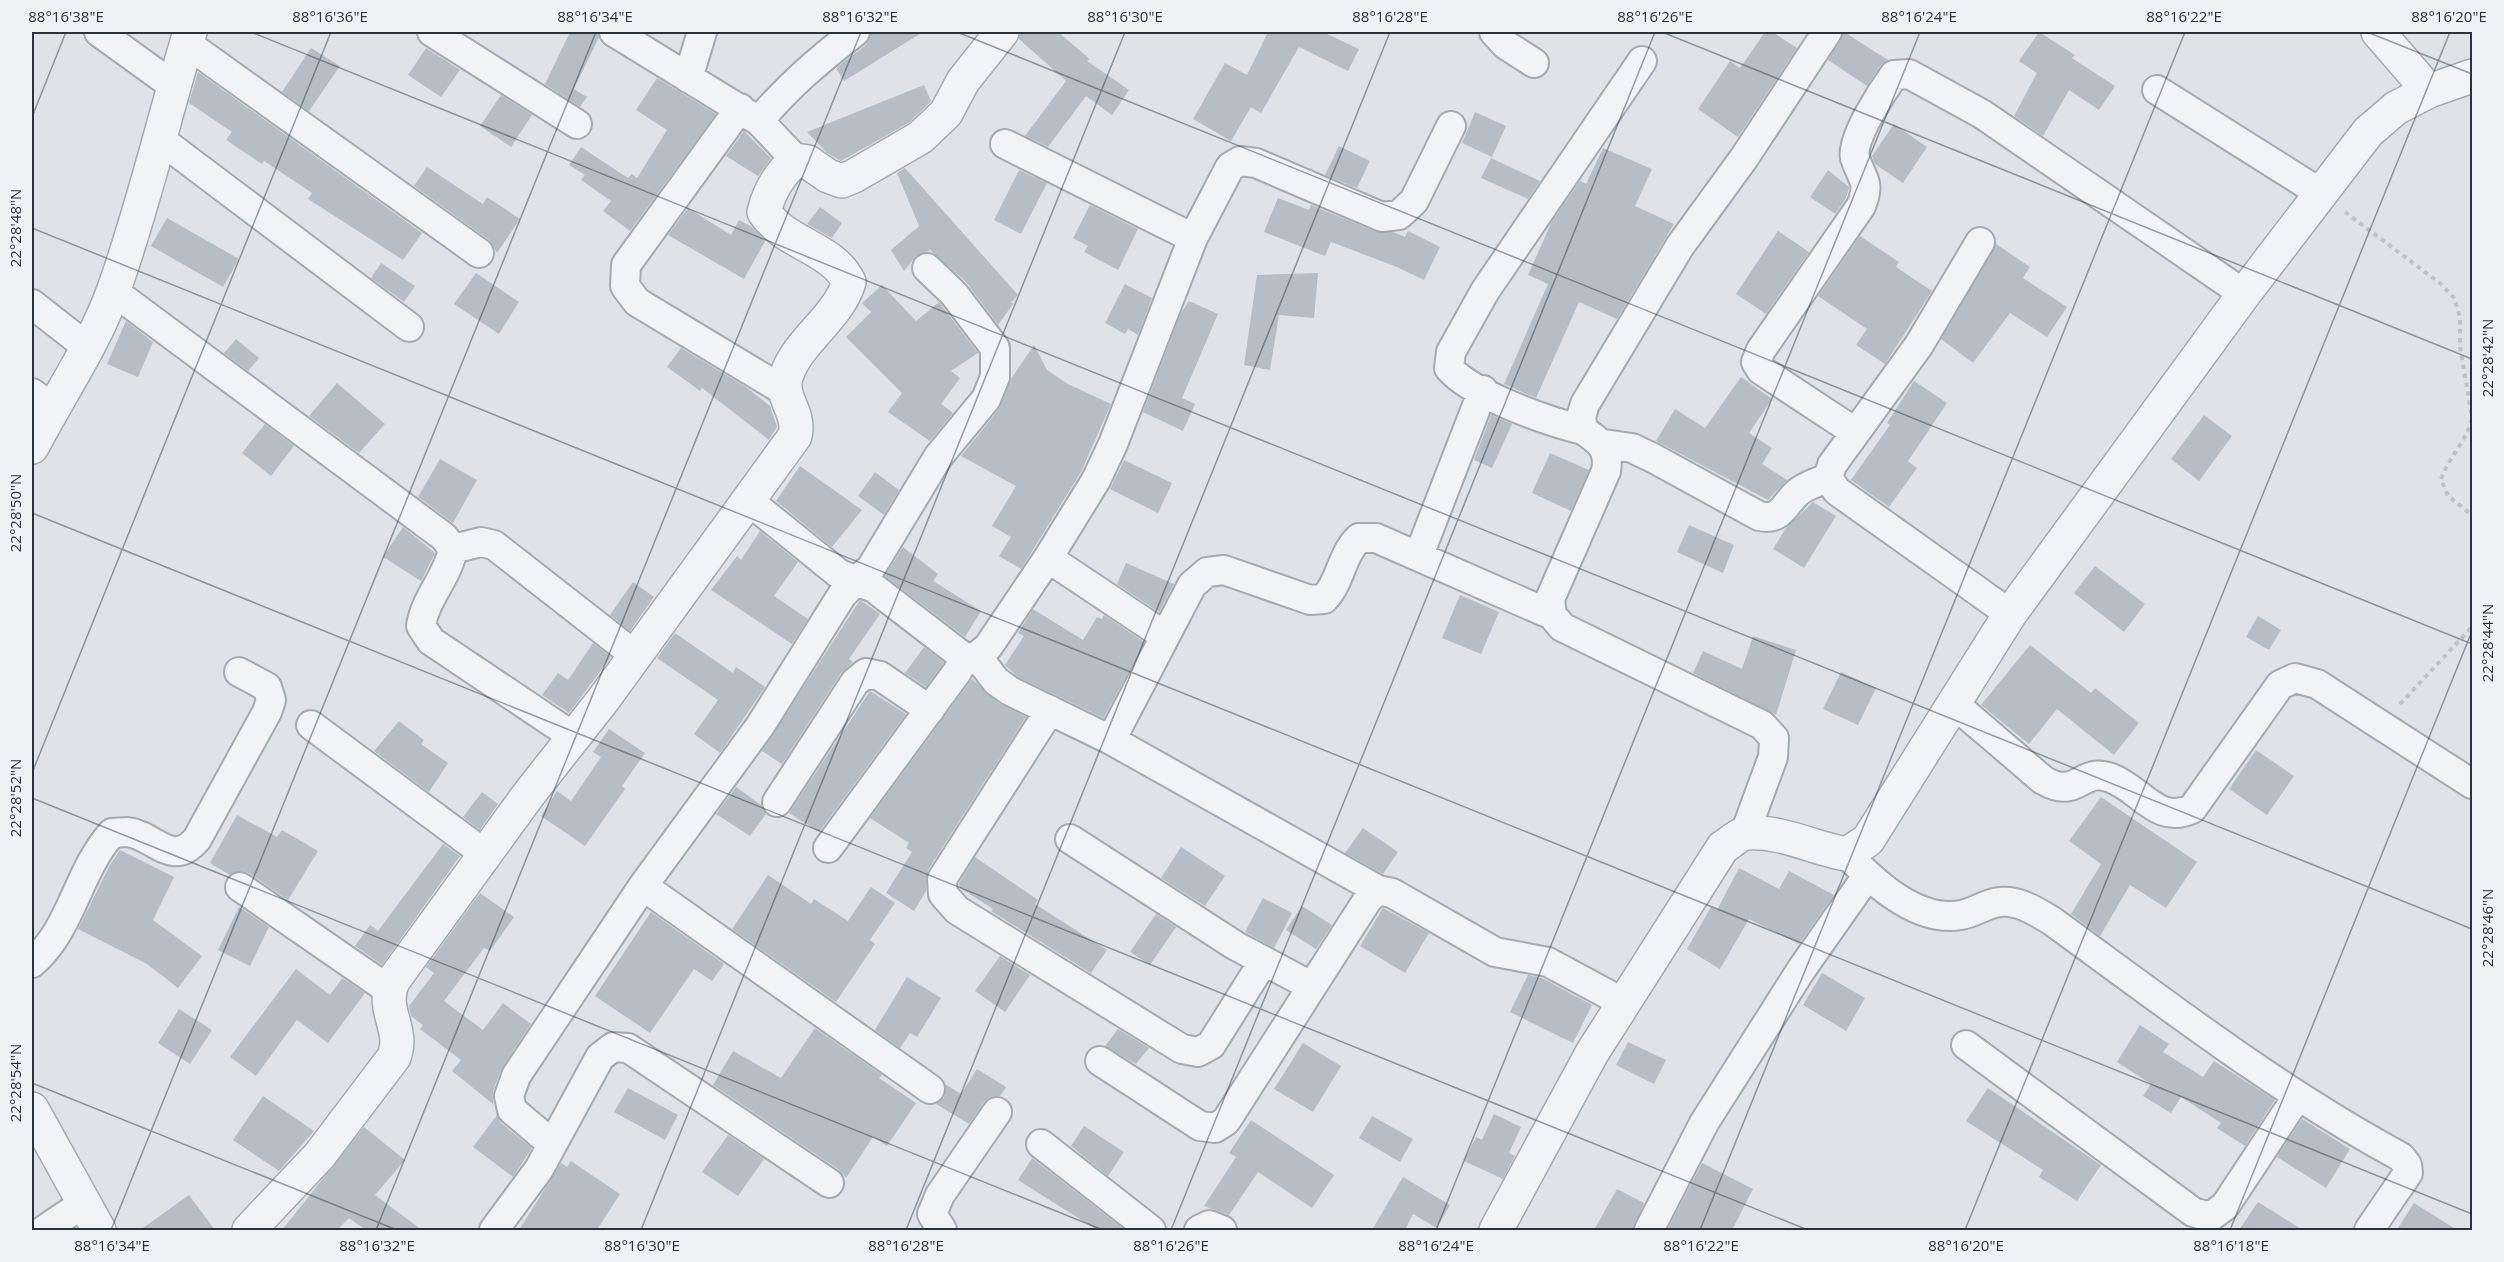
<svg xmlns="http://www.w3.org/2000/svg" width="2504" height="1262" viewBox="0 0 2504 1262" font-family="'Open Sans',sans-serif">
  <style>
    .building { fill: #b7bdc4 }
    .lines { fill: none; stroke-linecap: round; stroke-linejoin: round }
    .minor-casing { stroke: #a5aab1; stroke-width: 32 }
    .tertiary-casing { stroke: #a5aab1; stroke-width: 36 }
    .path { stroke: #bec1c6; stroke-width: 4; stroke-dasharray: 4.5 4.5; stroke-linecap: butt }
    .minor { stroke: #f2f3f6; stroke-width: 28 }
    .tertiary { stroke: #f2f3f6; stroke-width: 33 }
    .ticks { fill: none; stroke: #29323e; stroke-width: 1.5; stroke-opacity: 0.45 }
    .neatline { fill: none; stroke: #29323e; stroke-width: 2 }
    .ticks-label { font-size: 15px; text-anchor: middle; fill: #29323e }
  </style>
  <rect width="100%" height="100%" fill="#dfe3e7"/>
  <path class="building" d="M570 32H598L599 37 574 89 587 97 580 107 545 84Z
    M871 32H923L844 81 836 68 866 45Z
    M1020 32H1058L1090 59 1087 61 1129 90 1112 115 1086 96 1048 147 1025 136 1066 81 1019 39Z
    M1268 32H1323L1359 49 1348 71 1299 47 1261 113 1251 107 1231 141 1193 119 1225 63 1247 75Z
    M1765 32H1772L1797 48 1738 137 1698 109 1730 61 1740 68Z
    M1844 32 1888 60 1881 65 1867 86 1828 60Z
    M2039 32 2075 55 2072 58 2115 86 2099 110 2069 90 2043 136 2014 116 2037 73 2019 61Z
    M311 48 340 66 309 111 282 92Z
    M426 48 460 70 441 97 408 75Z
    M198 72 422 233 403 260 308 199 312 193 264 161 262 164 226 140 232 132 189 103Z
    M657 78 716 114 630 231 603 211 611 201 581 180 585 175 569 165 581 147 628 178 632 174 637 178 667 130 636 110Z
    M924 85 931 101 910 122 841 161 827 153 807 132Z
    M501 95 532 115 511 147 480 126Z
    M1475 112 1506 126 1492 157 1462 143Z
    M1894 124 1927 147 1903 183 1875 164 1872 156Z
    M744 131 771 158 758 176 726 156Z
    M1339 146 1370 161 1357 188 1325 175Z
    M1603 148 1652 169 1635 206 1674 224 1617 319 1579 302 1536 398 1504 384 1548 284 1528 275 1551 223 1580 181 1586 184Z
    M1491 158 1540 181 1528 199 1481 178Z
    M427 167 483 204 487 197 520 219 497 253 489 240 414 186Z
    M905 168 1018 295 1011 302 1013 304 998 325 966 282 930 250 916 256 904 271 891 250 919 226 897 173Z
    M1019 170 1047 183 1021 234 994 220Z
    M1828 170 1849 187 1846 198 1835 214 1810 197Z
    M1278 198 1309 210 1311 205 1376 232H1393L1405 237 1408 231 1440 247 1424 280 1397 267 1331 242 1325 256 1264 232Z
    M1090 205 1138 229 1118 270 1084 252 1088 246 1073 238Z
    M820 207 842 223 832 238 807 224Z
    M688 208 731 235 739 220 752 227 765 241 744 279 668 235Z
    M167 218 239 259 223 287 151 246Z
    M1778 231 1809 252 1766 314 1736 294Z
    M1860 236 1899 262 1896 267 1932 291 1885 364 1856 345 1867 329 1818 296Z
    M1996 244 2030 267 2023 278 2067 307 2047 337 2010 313 1973 363 1941 339Z
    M381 263 415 286 404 302 371 278Z
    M476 273 519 302 499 334 454 304Z
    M1318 273 1314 318 1279 315 1270 370 1244 365 1257 275Z
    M1125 284 1152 298 1138 335 1128 329 1125 334 1105 323Z
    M882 285 916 321 939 302 978 353 951 371 960 378 941 404 953 413 930 441 888 412 902 393 846 337 871 312 862 303Z
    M1189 301 1218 314 1182 398 1195 404 1183 431 1143 412 1181 313Z
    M126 321 153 342 138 377 107 364Z
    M236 339 259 358 248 371 224 353Z
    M1034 345 1047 370 1068 384 1111 404 1081 472 1021 569 999 556 1011 537 992 526 1016 486 961 456 999 409 1011 379Z
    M681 348 746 387 770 406 777 427 769 440 702 388 700 391 667 367Z
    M1741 377 1772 399 1749 433 1772 448 1762 464 1787 480 1768 500 1656 441 1675 409 1705 428Z
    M1914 381 1947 403 1908 461 1917 468 1889 507 1851 480 1890 425 1887 423Z
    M337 383 385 424 359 453 309 416Z
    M1491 415 1512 424 1492 468 1474 460Z
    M2204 415 2232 436 2199 481 2171 459Z
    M265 424 294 446 271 476 242 453Z
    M1550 453 1589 470 1571 511 1532 493Z
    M440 459 477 480 453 523 418 497Z
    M1124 460 1172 483 1158 513 1110 489Z
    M800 466 862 510 832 547 776 501Z
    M875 472 899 490 884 515 858 496Z
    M1813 502 1836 516 1804 568 1773 549 1786 528Z
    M1689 525 1734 545 1723 573 1677 552Z
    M403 527 435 553 421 581 383 557Z
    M760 531 798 562 774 596 808 619 792 644 711 590 737 556 741 560Z
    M903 547 938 574 933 581 981 611 965 637 885 576Z
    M1126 563 1174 584 1159 612 1117 584Z
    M2095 566 2145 604 2124 632 2074 593Z
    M633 582 654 597 630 631 610 615Z
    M1460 595 1499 612 1481 654 1442 638Z
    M860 600 880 614 849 659 853 662 841 673 782 764 762 751Z
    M1033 609 1083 640 1097 617 1102 619 1104 615 1144 642 1104 718 1018 677 1005 665 1024 636 1018 633Z
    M2258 616 2281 630 2269 650 2246 637Z
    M675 633 733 673 736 667 765 687 720 753 694 734 718 700 657 658Z
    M1753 636 1796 650 1776 715 1693 673 1703 651 1742 669Z
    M593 643 611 657 569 713 542 695 558 673 568 680Z
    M2030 645 2091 693 2095 688 2139 723 2114 755 2057 709 2029 744 1981 705Z
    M924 647 944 662 926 687 905 673Z
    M1841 672 1876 688 1858 725 1823 709Z
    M972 679 1000 704 1026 717 928 870 926 891 914 911 886 893 912 852 906 848 909 843 870 818Z
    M870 691 906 714 819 832 789 813Z
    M399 721 424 740 421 744 448 763 429 792 374 751Z
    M609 729 645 753 622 786 625 789 585 846 541 816 557 791 571 801 601 757 593 752Z
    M2256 750 2294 776 2267 815 2229 789Z
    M736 787 761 805 766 814 750 836 716 814Z
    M482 792 498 804 480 830 463 817Z
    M2101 797 2197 862 2166 908 2130 885 2100 936 2071 914 2101 864 2069 841Z
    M237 815 277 837 282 830 318 851 288 900 249 873 241 871 230 875 210 863Z
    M1363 828 1398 852 1383 874 1345 853Z
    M443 844 460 856 382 965 355 946 370 925 378 931Z
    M1181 847 1225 876 1205 906 1161 878Z
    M120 850 174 877 153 920 202 956 178 988 147 964 78 929 110 865Z
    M975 857 1038 900 1035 904 1107 950 1091 973 991 911 993 909 960 888 959 883Z
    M1739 868 1779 889 1789 871 1834 895 1799 944 1749 919 1720 969 1687 949 1711 907 1717 910Z
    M768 875 811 904 814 899 848 921 871 887 895 903 870 940 875 944 836 1002 732 929Z
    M480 893 514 917 490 951 484 948 444 1001 483 1030 503 1003 531 1024 501 1070 493 1091V1104L452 1071 461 1060 420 1029 423 1025 411 1016 409 1006 434 973 426 967Z
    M1263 898 1292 913 1274 948 1245 932Z
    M1302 906 1332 925 1316 949 1286 930Z
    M239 907 269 927 250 966 218 950Z
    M1383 908 1429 933 1405 973 1360 946Z
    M651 912 724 964 712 981 694 969 650 1033 595 996Z
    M1156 914 1176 927 1150 965 1130 952Z
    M1000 956 1030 975 1005 1012 975 991Z
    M296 969 330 995 342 978 365 993 328 1043 297 1020 256 1076 230 1057Z
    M1822 973 1865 998 1846 1031 1803 1005Z
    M1528 975 1542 978 1592 1005 1573 1043 1510 1012Z
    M907 977 941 998 917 1037 910 1033 900 1048 875 1030Z
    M179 1009 212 1030 190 1064 158 1043Z
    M2140 1025 2169 1044 2163 1052 2203 1077 2214 1061 2275 1100 2245 1146 2217 1128 2221 1123 2181 1097 2171 1113 2143 1096 2151 1084 2117 1062Z
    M815 1028 882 1075 879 1078 916 1103 887 1146 873 1137 846 1178 838 1169 713 1085 733 1051 781 1078Z
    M1118 1029 1149 1048 1136 1064 1105 1046Z
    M1628 1042 1666 1060 1654 1084 1616 1065Z
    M1303 1043 1341 1066 1313 1112 1274 1089Z
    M977 1069 1006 1087 1000 1096 990 1097 984 1102 969 1124 936 1104 944 1098 945 1084 961 1094Z
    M628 1088 678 1115 665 1140 614 1112Z
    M1988 1088 2101 1165 2077 1201 2039 1177 2043 1170 1966 1121Z
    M263 1096 314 1131 279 1171 233 1140Z
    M1494 1114 1521 1127 1509 1153 1515 1156 1503 1179 1464 1161 1476 1137 1482 1140Z
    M497 1115 501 1123 532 1148 513 1177 473 1147Z
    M1372 1116 1413 1139 1400 1162 1359 1138Z
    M2302 1119 2350 1149 2326 1188 2277 1157Z
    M1251 1120 1334 1175 1312 1208 1258 1172 1229 1215 1204 1206 1236 1157 1229 1153Z
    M1084 1126 1124 1152 1108 1176 1071 1146Z
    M364 1127 405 1160 375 1195 422 1230H366L349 1218 337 1230H282Z
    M728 1135 764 1159 738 1196 702 1172Z
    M1032 1158 1125 1230H1097L1018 1180Z
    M571 1161 620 1194 597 1230H519L561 1163 567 1167Z
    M1702 1163 1753 1189 1732 1230H1667Z
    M1403 1177 1450 1205 1437 1228 1413 1214 1405 1230H1372Z
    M1617 1189 1644 1203 1633 1230H1594Z
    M189 1195 215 1230H140Z
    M2258 1202 2303 1230H2239Z
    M2414 1203 2457 1230H2397Z"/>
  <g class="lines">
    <defs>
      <path id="minor" d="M99 32 175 87
        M432 32 577 124
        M614 32 759 121 796 160
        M1494 32 1506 45 1534 63
        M186 43 479 253
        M688 78 702 32
        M2157 90 2322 194
        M740 108 626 265 625 286 637 302 783 390
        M759 121C788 86 820 59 855 32
        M161 140 409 327
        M1005 144 1193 238
        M1980 242 1919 345 1832 465 1828 478 1837 491 2010 614
        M113 291 444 537 453 549C448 577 425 598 421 626L431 641 574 737
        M32 304 87 347
        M32 393 52 408
        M1583 430C1547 421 1472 395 1449 368L1451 352 1485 291 1642 61
        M1855 432 1761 370 1756 362 1761 350 1861 206C1871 181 1862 180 1855 158 1850 140 1883 90 1894 75L1909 74 1982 114 2244 294
        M1604 444 1632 448 1653 458 1759 516C1781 521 1783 506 1797 493 1806 485 1818 482 1828 478
        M749 501 838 573 856 581 871 568 938 457 986 399 995 377V348L954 294 927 268
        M453 549 481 542 494 545 636 656
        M1419 555 1483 390
        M1048 558 1165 636
        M977 656 996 681 1010 691 1111 740 1378 890
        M1953 703 2043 780C2079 801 2080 766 2111 778 2141 789 2157 825 2192 809L2280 685 2295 678 2317 684 2472 784
        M1050 710 942 879 943 894 957 910 1182 1049 1198 1052 1211 1045 1263 962
        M311 725 485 854
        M1111 740 1192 585 1207 572 1224 570 1310 600 1324 599C1341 582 1341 555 1359 538H1376L1552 615
        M777 802 855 682 866 673 880 676 930 710
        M1745 833 1773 757 1774 738 1762 725 1562 627 1552 615 1550 599 1606 471C1610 448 1600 442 1583 430L1581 417 1585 404 1680 246 1744 158 1827 32
        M1070 839 1236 946 1311 986
        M828 848 957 672 965 658
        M1847 854C1874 883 1918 923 1961 915 1974 913 1987 903 2000 902 2019 900 2037 912 2052 921 2166 1004 2277 1090 2401 1157L2407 1165 2408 1173 2369 1230
        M643 886 930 1089
        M240 887 389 990
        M32 963C72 929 77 872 112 833 117 833 122 832 127 832 155 835 172 869 197 839L267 712 271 700 267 687 239 672
        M1966 1045 2193 1212 2210 1217 2225 1206 2297 1097
        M1100 1061 1200 1126 1215 1128 1226 1121 1368 899 1378 890 1392 893 1495 952 1548 962 1624 1003
        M551 1143 512 1110 509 1096 516 1076 643 886 760 726 842 595 856 581 874 588 965 658 977 656 988 647 1048 558 1096 480 1113 444 1193 238 1230 167 1240 161 1256 163 1382 217 1399 215 1414 201 1451 126
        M1041 1144 1151 1230
        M44 1230 84 1203
        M494 1230 539 1169 600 1057 613 1047 628 1048 829 1183
        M942 1230 932 1214 940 1195 997 1112
        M1199 1230 1209 1225 1222 1230
        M1649 1230 1704 1123 1801 970 1867 876"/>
      <path id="tertiary" d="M2378 32 2429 91
        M32 447C59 395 94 345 114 289 144 205 164 117 190 32
        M32 1109 99 1230
        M249 1230 319 1156 394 1057C405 1029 380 1010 393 981L529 794 603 700 795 436C801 411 778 398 787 374 799 340 838 318 849 282 833 248 785 244 764 212 769 192 780 173 796 160L808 162 828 176 842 181 854 176 921 137 946 113 963 81 1002 32
        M1496 1230 1592 1053 1723 847C1730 843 1739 834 1747 833 1780 830 1815 849 1847 854L1868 840 2010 614 2244 294 2368 132 2396 108 2429 91 2472 76"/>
    </defs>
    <use href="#minor" class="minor-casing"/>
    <use href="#tertiary" class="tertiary-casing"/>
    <path class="path" d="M2345 212 2441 284 2454 298 2460 317V347L2472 417
      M2472 419C2465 444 2450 455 2441 479L2448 496 2472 515
      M2400 704 2472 627"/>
    <use href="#minor" class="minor"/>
    <use href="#tertiary" class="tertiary"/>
  </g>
  <path class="ticks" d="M251 32 2472 929M957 32 2472 644M1662 32 2472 359M2367 32 2472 74M32 117 66 32M32 228 2472 1214M32 513 1808 1230M32 773 331 32M32 798 1103 1230M32 1083 397 1230M111 1230 596 32M376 1230 861 32M641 1230 1125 32M906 1230 1390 32M1171 1230 1655 32M1436 1230 1920 32M1700 1230 2185 32M1965 1230 2450 32M2230 1230 2472 631"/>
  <rect width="2504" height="1262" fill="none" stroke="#eff2f5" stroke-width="66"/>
  <rect x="33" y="33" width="2438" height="1196" class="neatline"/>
  <g class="ticks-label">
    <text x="66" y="22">88°16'38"E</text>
    <text x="330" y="22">88°16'36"E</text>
    <text x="595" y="22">88°16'34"E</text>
    <text x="860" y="22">88°16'32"E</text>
    <text x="1125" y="22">88°16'30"E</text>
    <text x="1390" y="22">88°16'28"E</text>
    <text x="1655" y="22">88°16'26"E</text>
    <text x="1919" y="22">88°16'24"E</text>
    <text x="2184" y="22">88°16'22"E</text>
    <text x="2449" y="22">88°16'20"E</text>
    <text transform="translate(16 228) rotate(-90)" y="5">22°28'48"N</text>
    <text transform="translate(2488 358) rotate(-90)" y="5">22°28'42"N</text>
    <text transform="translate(16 513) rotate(-90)" y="5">22°28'50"N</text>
    <text transform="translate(2488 643) rotate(-90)" y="5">22°28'44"N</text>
    <text transform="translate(16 798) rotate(-90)" y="5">22°28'52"N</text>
    <text transform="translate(2488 928) rotate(-90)" y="5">22°28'46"N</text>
    <text transform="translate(16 1083) rotate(-90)" y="5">22°28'54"N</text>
    <text x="112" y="1251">88°16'34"E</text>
    <text x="377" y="1251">88°16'32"E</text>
    <text x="642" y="1251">88°16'30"E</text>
    <text x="906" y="1251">88°16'28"E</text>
    <text x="1171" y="1251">88°16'26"E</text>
    <text x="1436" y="1251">88°16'24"E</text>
    <text x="1701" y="1251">88°16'22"E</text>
    <text x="1966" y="1251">88°16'20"E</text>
    <text x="2231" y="1251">88°16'18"E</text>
  </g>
</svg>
